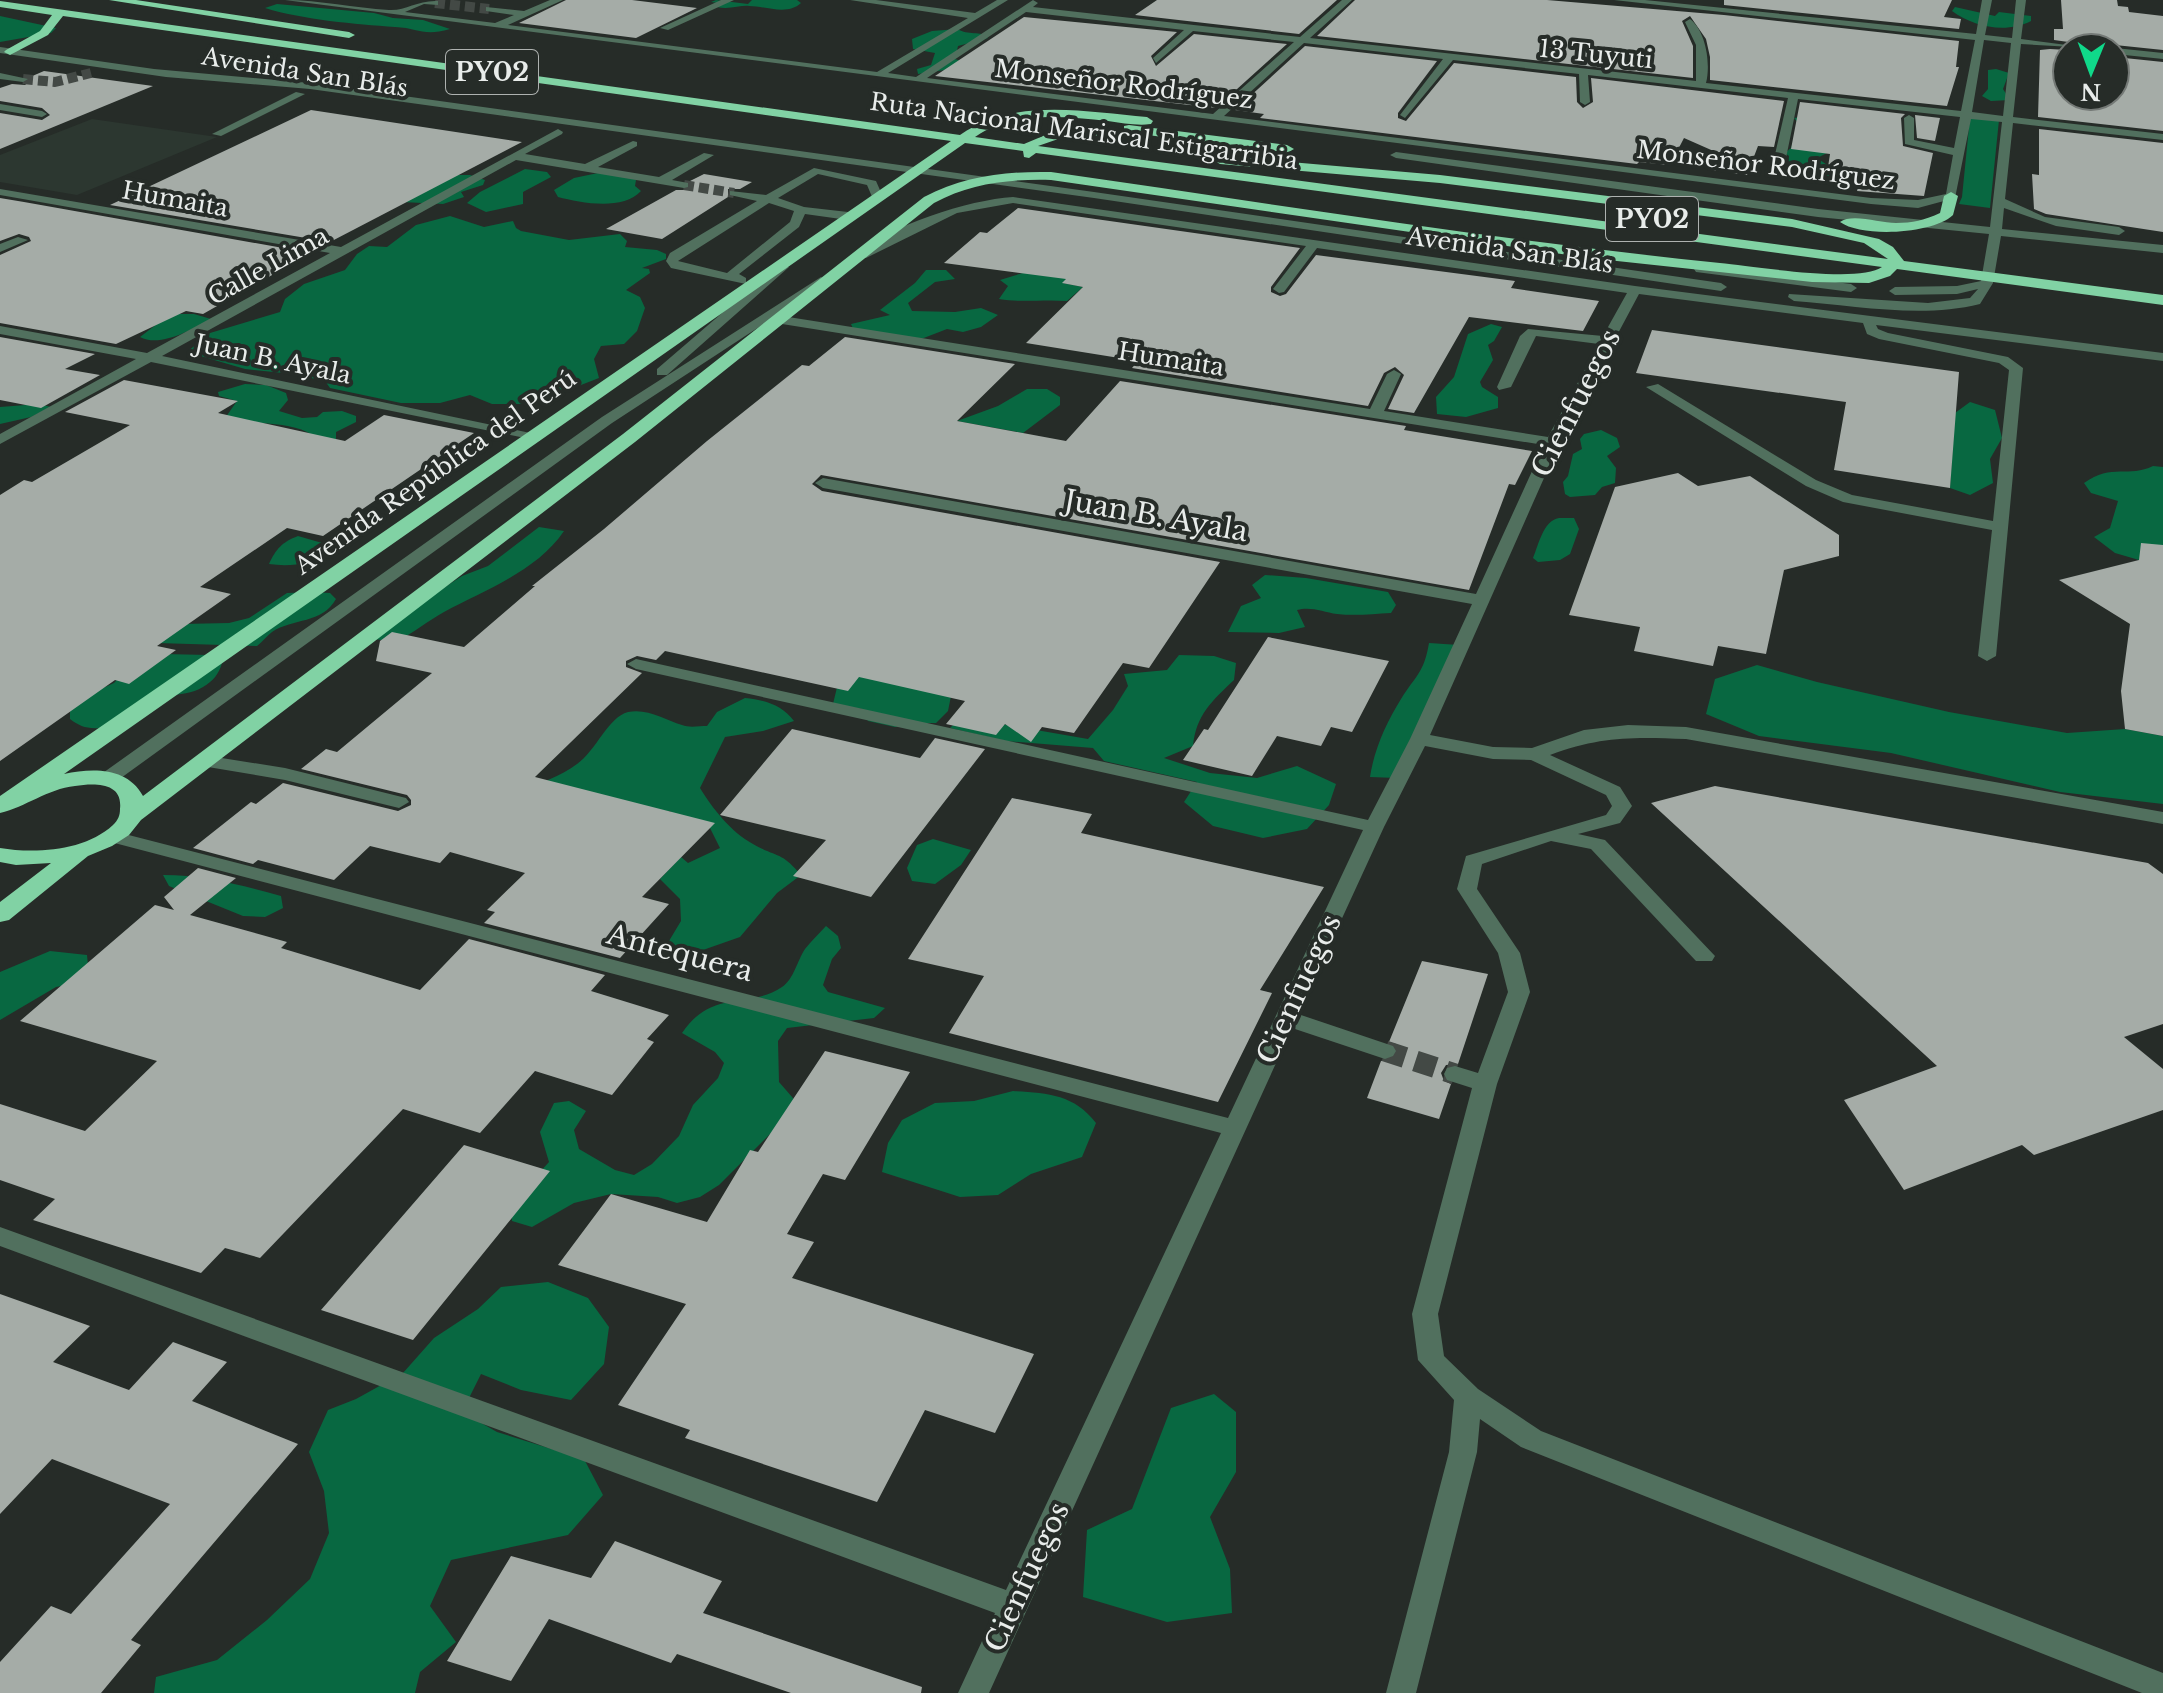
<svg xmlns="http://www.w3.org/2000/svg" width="2163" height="1693" viewBox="0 0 2163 1693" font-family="'Libre Baskerville',serif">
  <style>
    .built { fill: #2c3730 }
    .forest { fill: #086841 }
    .building { fill: #a5aca7 }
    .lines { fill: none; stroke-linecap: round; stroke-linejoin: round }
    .minor-tunnel-far1 { stroke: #434945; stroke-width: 10; stroke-dasharray: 10 5; stroke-linecap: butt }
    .minor-tunnel { stroke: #434945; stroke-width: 21; stroke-dasharray: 21 11; stroke-linecap: butt }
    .minor { fill: #51705e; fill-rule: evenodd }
    .highway { fill: #81d2a4; fill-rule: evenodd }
    .labels { text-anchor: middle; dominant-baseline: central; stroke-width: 8; stroke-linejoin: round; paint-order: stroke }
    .far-street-label { font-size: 24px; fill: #e8ecea; stroke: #262c28 }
    .shield { fill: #262c28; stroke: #aeb2b0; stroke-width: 2 }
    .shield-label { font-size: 26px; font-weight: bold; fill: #e8ecea }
    .street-label { font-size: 28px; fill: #e8ecea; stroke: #262c28 }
  </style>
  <rect width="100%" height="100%" fill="#262c28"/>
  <path class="built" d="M92 119 217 137 77 195 0 182V155Z"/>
  <path class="forest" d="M716 0 748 4 752 0H797L801 3C787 16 766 6 749 6 741 5 729 10 717 7L718 3 711 2Z
    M277 4 374 13 393 18 423 20 450 29C423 37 419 28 395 27 355 24 304 20 265 8Z
    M1955 7 1995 16 1999 12 2031 16V21C2006 34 1974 27 1952 11Z
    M0 16 56 28 51 33 0 42Z
    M958 29C967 36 982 30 988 38L958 46 955 59 961 61 958 68 918 74 917 69 931 65 935 53 913 49 912 39 932 31Z
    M1996 69 2009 73 2003 89 2010 100 1991 101 1982 96 1988 89V70Z
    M1809 116 1827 153 1817 158 1836 171 1830 176H1787L1789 156 1785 153 1791 148 1799 124 1794 118Z
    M1970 117 1999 120 1990 208 1959 204 1962 197Z
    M525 169 547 172 551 177 523 192V204L486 212 467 203 480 192Z
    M598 173 623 174 636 180 635 186 641 191C623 211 581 203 558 197L554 190 574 178Z
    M455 175H470L485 180 483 185 461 192 464 197 443 204 402 202Z
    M450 216 484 227 513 221 516 228 521 231 569 240 620 234 627 241 625 247 657 250 666 254V259L642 268 649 269 650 273 626 290 640 297 645 308 637 331 624 344 601 346 594 359 599 378 532 404H492L470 395 440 403H401L330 388 325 381 293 374 245 369 187 352 210 333 280 312 285 299 304 284 345 270 357 254 369 246 387 247 416 225Z
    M926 270H946L955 279 935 282 908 303 912 311 955 312 981 308 998 315 981 327 963 332 947 329 916 341 854 331 851 324 890 315 880 310 915 283Z
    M1026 272 1067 278 1063 283 1083 287 1067 301C1042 299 1023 303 999 299L1008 286 1000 280Z
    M170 314H194L211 319C193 329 160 348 140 337Z
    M1491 324 1502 327 1494 341 1488 345 1493 360 1480 382 1482 387 1498 397V408L1466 417 1437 414 1436 397 1454 377 1468 334Z
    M245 384 266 385 286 393 288 400 279 411 302 418 317 417 323 412 342 411 356 416V422L336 432V439L328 447C321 442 313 435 307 432 284 421 249 424 223 421L237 401 219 396 218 392Z
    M1027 389H1047L1060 397V405L1023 433 957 421 998 406Z
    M1970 402 1995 410 2002 438 1990 459 1993 483 1970 495 1950 488 1955 413Z
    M39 404 51 407 31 417 0 424V407Z
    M1601 430 1617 438 1620 447 1607 456 1616 468 1615 483 1602 487 1595 495 1570 497 1565 494 1563 482 1568 476 1573 454 1582 449 1580 439 1584 434Z
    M2153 466 2163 467V567L2115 553 2094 537 2110 528 2118 501 2091 493 2084 483C2112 463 2129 478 2153 466Z
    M1559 518H1574L1579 529 1570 554 1560 560 1538 562 1533 558C1539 544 1543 521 1559 518Z
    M539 527 564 531C537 571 485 590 444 612 428 621 413 633 396 642L366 638 462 576 488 566Z
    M298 536 329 545V556C311 564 289 567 269 564 276 549 282 542 298 536Z
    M1265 575 1306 578 1388 592 1396 605 1391 613C1373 614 1355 616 1337 614 1323 612 1311 606 1297 610L1305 627 1279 633 1228 632 1241 606 1261 598 1252 585Z
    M314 592 330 593 336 599C322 624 293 618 272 632 267 636 262 642 257 646L157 643 182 624 229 623 249 618 287 593Z
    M1429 643 1459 645 1397 778 1370 777C1374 750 1386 723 1401 699 1416 675 1424 673 1429 643Z
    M162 654 210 655 222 663C219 674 213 681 203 687 192 694 180 693 167 697 144 706 124 727 99 728 87 729 79 726 70 719V703L114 683 138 657Z
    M1179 655 1214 656 1236 663 1234 680C1212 701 1196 715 1193 746L1164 758 1210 773 1257 778 1297 766 1336 784 1329 805 1307 829 1263 838 1213 826 1184 802 1197 782 1104 761 1093 748 1006 741 950 728 961 717 1088 739 1113 710 1128 686 1124 674 1167 670Z
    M872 662 951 696 948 711 936 723H917L895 727 868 721 862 709 833 704 839 679Z
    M1757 665 1817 682 1949 712 2067 733 2125 729 2163 736V804L2060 792 1891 753 1759 736 1706 714 1715 679Z
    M745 698C765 700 782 705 794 721L763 731 725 737 700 788C713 809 731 832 753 844 778 858 781 851 801 875L777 893 740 937 703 950 666 946 681 921 680 899 660 879 681 857 688 863 720 848 710 828 677 819 670 811 659 813 521 790C540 783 560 777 577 764 596 751 608 717 628 712 648 708 665 720 682 725 689 728 699 726 707 726L717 712Z
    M933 839 971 850 961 865 935 884 912 881 907 868 917 845Z
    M163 875C204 875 241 885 281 896L283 908 265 917 243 916 169 886Z
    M826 926 838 936 841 948 832 959 823 985 828 992 885 1008 874 1018 787 1028 778 1041 779 1082 799 1105 719 1185 700 1197 677 1203 658 1197 611 1194 574 1203 532 1227 512 1221 510 1205 549 1162 540 1132 554 1103 569 1101 586 1111 574 1130 579 1149 615 1170 634 1175 652 1164 679 1136 693 1105 718 1078 724 1063 715 1052 682 1033C712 988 750 1009 782 987 794 979 797 961 805 949 811 941 819 934 826 926Z
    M50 951 87 955 88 966 76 983 56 987 0 1020V972Z
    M1013 1091C1047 1093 1074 1094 1096 1123L1082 1157 1031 1174 998 1195 960 1197 882 1172 888 1143 902 1120 935 1103 974 1101Z
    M548 1282 588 1298 609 1327 604 1364 571 1400 521 1390 481 1374 462 1412 497 1432 584 1459 603 1495 568 1535 451 1560 430 1606 456 1642 420 1672 415 1693H154L156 1677 217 1660 267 1620 310 1579 329 1533 324 1491 309 1452 328 1410 356 1399 403 1373 434 1338 478 1309 501 1287Z
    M1214 1394 1236 1412V1472L1210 1517 1230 1569 1232 1613 1167 1622 1083 1597 1087 1530 1132 1509 1171 1408Z"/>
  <path class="building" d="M566 0H632L697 8 636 38 519 23Z
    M1157 0H1337L1299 34 1135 15Z
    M1355 0H1547L1724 15 1959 41 1956 67H1959L1947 106 1710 80V57L1706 39 1690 16 1682 21 1693 46V78L1317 36Z
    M1724 0H1952L1944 17 1961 19 1959 29 1724 5Z
    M2061 0H2117L2118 6 2128 7 2129 12 2163 16V50L2115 45 2112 48H2093L2090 45 2054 40V29H2063Z
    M1024 17 1177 32 1151 56 1156 66 1194 34 1287 44 1216 108 935 76Z
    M1305 46 1437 61 1398 113V118L1406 121 1454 63 1576 77 1577 102 1583 108 1593 102 1591 78 1784 101 1774 147 1758 146 1747 175 1712 170 1718 153 1684 138 1670 165 1639 162 1637 164 1260 118 1264 114 1235 110Z
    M2050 49 2067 50V96H2115V57L2163 62V131L2038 117 2040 50Z
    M44 71 153 86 0 149V113L42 120 50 115 42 108 0 101V88L12 84 25 85 31 80 30 77Z
    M1800 102 1905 114 1901 118 1903 146 1933 153 1924 196 1857 191 1863 170 1828 167 1830 154 1791 149Z
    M311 110 522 142 330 242 110 205Z
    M1915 115 1940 118 1935 141 1917 138Z
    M2039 129 2163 143V232L2046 214 2034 209 2032 174 2039 175Z
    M704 174 752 182 740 189H728V197L662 239 606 229 676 190H689L690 181Z
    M0 198 24 202 311 253 203 314 186 311 116 344 0 323V255L31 241 29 237 19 234 0 241Z
    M1018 208 1300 248 1271 287V292L1280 296 1286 294 1316 255 1515 281 1511 288 1599 301 1583 331 1469 317 1414 413 1388 409 1404 375 1395 367 1384 373 1368 406 1132 368 1138 361 1026 343 1083 287 1062 283 1066 279 944 263 980 232 987 233Z
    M1652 330 1959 372 1950 488 1834 470 1846 402 1636 373Z
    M0 337 95 354 65 369 100 375 41 408 0 400Z
    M845 337 1015 364 957 421 1066 441 1120 381 1406 426 1404 430 1532 451 1515 485 1509 484 1469 590 821 475 812 484 822 491 1220 562 1149 668 1123 663 1074 733 1042 727 1031 742 1005 724 996 735 946 724 965 701 859 677 848 691 665 651 656 660 637 656 626 661V667L642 673 535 777 715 823 642 897 669 904 620 958 484 923 495 912 487 910 525 873 450 852 440 863 370 846 334 880 258 860 253 864 193 848 251 802 256 804 283 783 398 811 411 805V800L407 795 301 769 326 749 337 752 432 673 376 661 380 641 392 632 464 647 535 586H532L604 529 707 441 802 365 809 366Z
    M124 380 238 401 218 413 345 441 384 415 474 433 323 536 287 528 200 587 231 594 157 646 176 650 129 684 115 680 0 761V495L24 480 32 482 130 425 65 412Z
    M1678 473 1698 486 1750 476 1839 535V556L1784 570 1766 654 1718 646 1713 666 1634 651 1640 627 1569 615 1615 487Z
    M2141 543 2163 545V736L2125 729 2121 691 2130 624 2059 580 2139 560Z
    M1268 637 1389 661 1352 732 1331 727 1321 746 1277 736 1252 776 1183 760 1204 729 1208 730Z
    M792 729 920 758 935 738 985 749 871 897 793 876 826 840 720 815Z
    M1715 786 2148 863 2163 874V1024L2124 1037 2163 1069V1110L2034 1155 2022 1145 1904 1190 1844 1100 1937 1066 1651 803Z
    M1012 798 1092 814 1081 833 1324 887 1260 990 1272 993 1218 1102 949 1033 984 976 908 959Z
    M198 868 236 878 190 915 287 942 281 948 420 990 469 939 605 975 591 991 669 1015 647 1039 654 1042 612 1095 535 1071 480 1133 403 1109 260 1258 225 1248 201 1273 33 1220 55 1199 0 1180V1104L85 1131 157 1061 20 1021 155 905 174 910 164 897Z
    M1422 961 1488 974 1458 1064 1446 1065 1441 1073 1444 1081 1451 1084 1439 1119 1367 1098 1381 1061 1394 1059 1399 1053 1396 1044 1389 1042Z
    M825 1051 910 1072 845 1180 823 1174 787 1234 814 1242 792 1278 1034 1354 995 1433 925 1410 877 1502 685 1438 690 1430 618 1405 686 1304 558 1265 611 1194 707 1222 750 1150 758 1152Z
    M464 1145 550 1171 413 1340 321 1310Z
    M0 1294 90 1326 53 1362 129 1390 173 1342 227 1362 192 1401 298 1444 131 1640 141 1645 101 1693H0V1662L51 1606 71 1614 170 1504 52 1459 0 1514Z
    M615 1541 722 1581 703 1613 922 1687 921 1693H791L677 1654 671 1663 549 1619 511 1681 447 1661 511 1556 591 1578Z"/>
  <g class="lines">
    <path class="minor-tunnel-far1" d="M435 3 489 9
      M23 79 55 82 91 73
      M684 185 734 193"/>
    <path class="minor-tunnel" d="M1385 1051 1455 1074"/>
    <path class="minor" d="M285 0C320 0 354 8 389 10 406 11 417 0 438 1V5L424 4 405 12 495 23 514 15 486 11V7L524 11 550 0H563L508 25 877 72 968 18 850 0H876L975 13 997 0H1008L888 73 916 77 1033 0 1038 3 1033 7 1300 37 1342 0H1352L1310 38 1696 81V45L1685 22 1690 19C1706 31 1711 64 1706 83L1961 111 1975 40 1614 0H1645L1976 34 1982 0H1992L1985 35 2012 38 2016 0H2026L2021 39 2090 48 2021 44 2013 117 2163 134V140L2013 123 2005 199 2045 217 2119 227 2125 231 2119 235 2056 226 2004 208 2002 229 2163 245V253L2001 236 1993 283 1980 304C1920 319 1854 305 1794 301L1788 297 1789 294 1928 303 1970 298 1978 289 1957 294 1895 295 1889 291 1895 287 1957 286 1981 281 1989 234 1818 217 1396 158 1390 155 1396 152 1818 209 1990 227 2002 122 1971 119 1955 198 1918 208 1871 204ZM1026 12 1184 30 1153 58 1156 63 1193 31 1294 42 1213 114 927 78ZM1984 40 2011 43 2003 116 1972 112ZM1304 43 1443 59 1400 115 1405 118 1453 60 1579 74 1580 102 1585 105 1590 102 1588 75 1788 98 1773 163 1779 166 1785 163 1798 99 1960 117 1954 148 1914 140V118L1909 115 1904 118 1905 144 1953 155 1946 194 1918 200 1871 198 1224 116Z
      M721 0H734L668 30 660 28Z
      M0 47 154 69 310 83 1094 192 1721 283 1727 287 1721 291 1094 198 310 89 166 77 0 53Z
      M2115 48 2163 53V59L2115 54Z
      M0 73 28 79 23 82 0 79Z
      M296 92 305 94 221 136 212 134Z
      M0 104 42 111 47 114 42 117 0 110Z
      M558 129 563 132 562 134 525 154 585 164 633 141 637 142V146L598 167 659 177 704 153 714 155 672 180 688 183V187L684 188 516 160 162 356 535 434 540 435V441L151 362 0 444V434L136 359 0 334V326L147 353 330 253 0 195V189L341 247Z
      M814 168 876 181 883 197 873 199 867 185 818 174 778 198 804 207 848 212 854 216 848 220 805 214 799 227 739 274 746 278V284L671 268 666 261 670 253 757 201 730 195V191L766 195ZM769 203 794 211 790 222 727 273 678 261Z
      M1013 197 1635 286 2163 353V361L1876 325 1878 329 1888 333 2008 357 2023 368 1996 656 1987 661 1978 656 1992 530 1843 502 1806 486 1646 387 1658 384 1816 480 1852 495 1993 521 2009 370 1999 363 1879 339 1867 334 1863 323 1639 294 1560 442 1430 735 1493 747 1532 748 1584 730 1628 725 1686 727 2163 812V824L1686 739C1633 737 1601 736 1550 755L1620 787 1632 806 1620 823 1578 834 1605 840 1715 956 1712 961H1696L1591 849 1551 841 1482 864 1477 889 1520 953 1530 992 1497 1084 1438 1314 1444 1356 1478 1389 1541 1431 2163 1673V1693H2142L1521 1447 1480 1419 1477 1452 1416 1693H1386L1449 1452 1454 1400 1418 1360 1412 1314 1472 1088 1447 1080 1444 1074 1447 1068 1455 1066 1478 1073 1508 992 1498 953 1457 889 1466 856 1606 815 1612 806 1606 795 1531 760 1493 759 1425 746 1384 827 1298 1014 1393 1046 1396 1051 1393 1056 1385 1059 1292 1028 989 1693H958L995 1613 0 1246V1227L1006 1590 1221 1133 103 840 100 836 110 830 117 832 1228 1118 1363 830 636 669 627 664 636 659 1368 820 1410 739 1472 604 823 488 815 483 823 478 1476 594 1544 445 782 324 775 320 782 316 1370 409 1387 374 1394 370 1401 374 1384 411 1548 437 1599 344 1536 336 1511 387 1499 390 1497 387 1520 336 1528 329 1603 336 1627 293 1317 248 1284 292 1279 293 1273 289 1306 246 1013 203 957 213 866 258 856 255C890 225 968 200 1013 197Z
      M18 237 28 240 0 252V244Z
      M779 264 789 267 667 375H657V369Z
      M1700 265 1851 284 1857 288 1851 292 1696 272 1694 269Z
      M821 277 827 281 825 284 612 423 114 783H100L97 779 100 775 602 417Z
      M203 755 285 768 406 798 409 802 399 808 285 780 196 765 194 761Z"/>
    <path class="highway" d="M109 0H136L349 32 355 35 349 38Z
      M0 1 960 135C1015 97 1085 112 1147 117L1153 121 1151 124C1138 126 1122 123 1108 121 1064 117 1013 110 975 137L1024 144 1055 131 1101 128 1107 132 1106 135 1064 137 1038 146 1888 259 1864 243 1792 227 1440 183 1220 164 1213 160 1220 156 1440 175 1792 219 1879 239 1893 247 1904 261 2163 295V305L1897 269 1890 276 1869 283 1812 282 1589 258 1051 180C1009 179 971 183 934 203L635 442 141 820 129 835 112 846 88 856 9 920 0 922V902L51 863 16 865 0 862V848C35 854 85 851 113 825 118 820 120 816 120 809 123 782 95 783 75 786 47 789 26 807 0 813V796L951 141 63 16 48 35 10 55 4 52 6 50 40 31 52 15 0 7ZM965 143 1023 151 1024 157 1029 158 1036 153 1882 267C1859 284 1753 266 1720 263 1496 240 1274 204 1051 172 1006 171 964 176 924 197L623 434 143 796C127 767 93 768 64 774Z
      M1129 125 1287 145 1294 149 1287 153 1124 132V126Z
      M1951 192 1958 196 1953 215C1933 234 1862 238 1840 222 1852 213 1880 223 1896 223 1912 223 1925 220 1940 213L1944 196Z"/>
  </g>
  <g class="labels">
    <g class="far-street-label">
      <text transform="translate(1596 54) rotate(6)">13 Tuyuti</text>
      <text transform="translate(305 72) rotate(9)">Avenida San Blás</text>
      <text transform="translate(1124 84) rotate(7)">Monseñor Rodríguez</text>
      <text transform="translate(1084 131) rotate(8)">Ruta Nacional Mariscal Estigarribia</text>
      <text transform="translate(1766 165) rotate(7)">Monseñor Rodríguez</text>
      <text transform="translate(175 199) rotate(10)">Humaita</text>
      <text transform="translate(1510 250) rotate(8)">Avenida San Blás</text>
      <text transform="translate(268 266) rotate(-29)">Calle Lima</text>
      <text transform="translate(273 359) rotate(12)">Juan B. Ayala</text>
      <text transform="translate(1171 359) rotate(9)">Humaita</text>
      <text transform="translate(435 472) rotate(-35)">Avenida República del Perú</text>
    </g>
    <g class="shield">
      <rect x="446" y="50" width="92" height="44" rx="6"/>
      <rect x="1606" y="197" width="92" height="44" rx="6"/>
    </g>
    <g class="shield-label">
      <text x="492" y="72">PY02</text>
      <text x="1652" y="219">PY02</text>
    </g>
    <g class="street-label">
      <text transform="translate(1576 403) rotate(-63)">Cienfuegos</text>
      <text transform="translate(1156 516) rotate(10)">Juan B. Ayala</text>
      <text transform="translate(680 953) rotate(15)">Antequera</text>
      <text transform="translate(1299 989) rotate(-65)">Cienfuegos</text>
      <text transform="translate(1027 1577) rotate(-65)">Cienfuegos</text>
    </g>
  </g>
  <g transform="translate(2091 72) rotate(181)"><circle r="38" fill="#262c28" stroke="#747976" stroke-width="2"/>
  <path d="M0-6L14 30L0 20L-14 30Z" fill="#10d98a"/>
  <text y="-12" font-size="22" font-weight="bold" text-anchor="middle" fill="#e8ecea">N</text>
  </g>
</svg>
